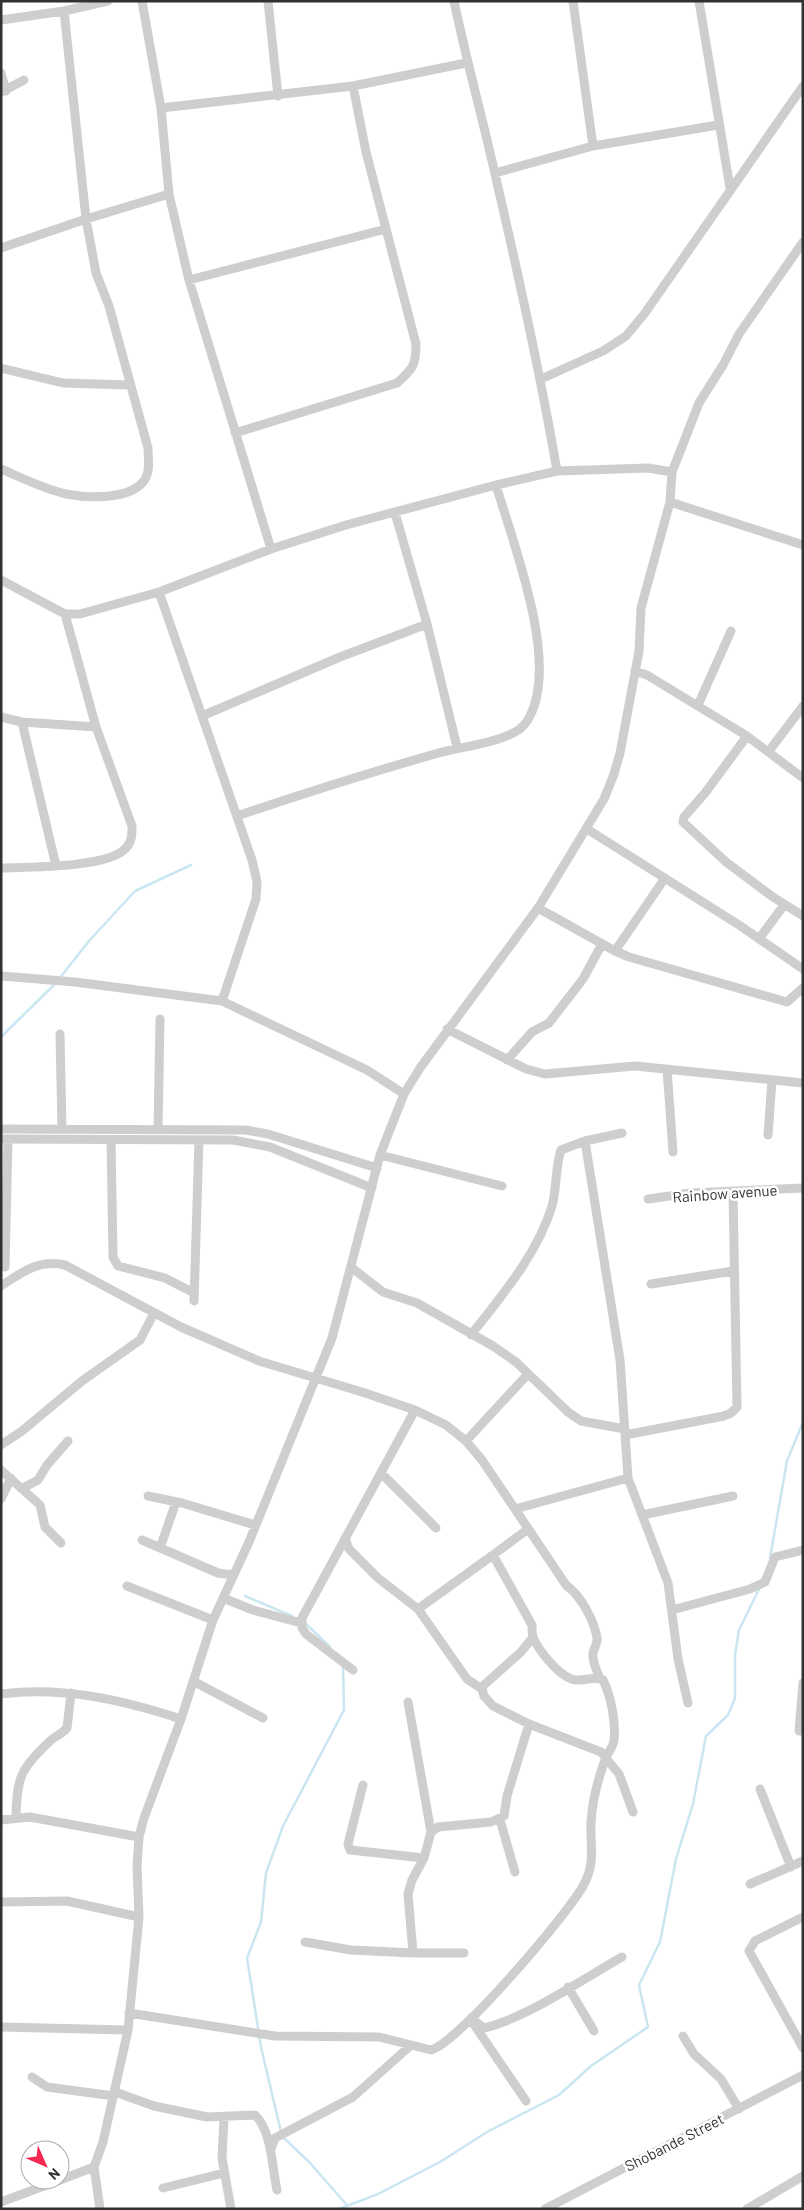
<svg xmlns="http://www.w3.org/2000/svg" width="804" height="2210" viewBox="0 0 804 2210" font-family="Barlow,sans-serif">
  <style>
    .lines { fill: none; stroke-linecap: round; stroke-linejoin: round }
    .stream { stroke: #cae6f0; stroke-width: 2.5 }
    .minor { stroke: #cecece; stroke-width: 9 }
    .labels { text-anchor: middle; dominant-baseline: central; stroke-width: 5; stroke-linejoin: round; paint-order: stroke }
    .street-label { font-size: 15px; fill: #313131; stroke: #fff }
  </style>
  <rect width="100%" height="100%" fill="#fff"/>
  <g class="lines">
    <path class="stream" d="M59 979 89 941 135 891 191 865
      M1 1037 56 983
      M770 1558 787 1461 803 1422
      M245 1596 292 1616
      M305 1623 330 1647
      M281 2132 261 2047 247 1958 261 1922 266 1873 283 1826 344 1710 343 1667
      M283 2137 310 2163 346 2204
      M339 2209 378 2194 440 2162 487 2132 559 2095 591 2066 648 2027 639 1985 660 1942 676 1859 693 1804 706 1736 728 1715 735 1698V1655L739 1630 760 1587"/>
    <path class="minor" d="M142 1 161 108 169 194 189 280 271 549
      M268 1 278 96
      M454 1C466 59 482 116 495 174 518 273 540 371 557 471
      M573 1 593 146
      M699 1 730 188
      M1 20 64 11 108 1
      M1 73 6 91
      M1 92 24 80
      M161 108 353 86 466 63
      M495 173 593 146 718 125
      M1 248 86 219 169 194
      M189 280 386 229
      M1 368 63 383 129 385
      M541 379 603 351 626 336 645 313 803 86
      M235 433 397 383C413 369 416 365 416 344L366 152 353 86
      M1 469C22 478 44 489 66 494 87 498 128 500 143 482 151 473 148 459 148 448L109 306 96 273 86 219 64 11
      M670 502 803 545
      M395 513 427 624 457 747
      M1 580 65 614H80L159 592 271 549 346 525 496 485 557 471 648 468 672 472
      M159 592 252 860 257 882 256 899 222 1001
      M635 671 647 675 747 736 803 778
      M698 705 731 631
      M202 716 340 657 427 624
      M1 717 22 722 96 727
      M22 722 56 866
      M747 736 705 793 684 817 683 822 726 862 773 897 803 916
      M769 751 803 706
      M237 816C302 794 368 773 435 754 459 747 493 744 515 732 521 729 527 722 530 716 559 660 513 543 496 485
      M587 829 739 925 803 969
      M1 868C28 867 109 868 126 848 132 841 132 835 132 826L96 727 65 614
      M538 908 615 951 629 957 787 1002 803 988
      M759 939 784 905
      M615 951 665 878
      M1 976 75 982 222 1001 367 1070 404 1094
      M447 1029 526 1069 545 1074 635 1066 803 1083
      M60 1034 62 1129
      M507 1060 532 1032 549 1023 583 979 602 944
      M667 1069 673 1152
      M1 1129 246 1130 268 1134 377 1168
      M158 1130 160 1019
      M768 1135 772 1080
      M1 1139 233 1140 270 1147 372 1188
      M111 1140 113 1257 118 1266 165 1278 194 1293
      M585 1141 620 1360 628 1478 668 1583 678 1659 688 1703
      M380 1155 502 1186
      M648 1199 691 1193 803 1188
      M5 1267 8 1139
      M352 1268 383 1292 417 1303 493 1346 516 1362 568 1412 581 1421 625 1429
      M651 1284 733 1271
      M1 1286C22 1272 39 1259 65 1265L181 1327 259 1361 362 1392 415 1410 446 1425 466 1441 482 1460 566 1585C581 1596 594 1620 597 1638 598 1643 594 1648 593 1653 592 1662 597 1671 600 1679
      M194 1301 199 1140
      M471 1335C502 1295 537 1255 552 1206 557 1188 555 1168 561 1150L585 1141 622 1133
      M625 1435 724 1416 731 1413 737 1407 733 1192
      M466 1441 528 1374
      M1 1445 22 1431 82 1381 140 1340 154 1313
      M1 1470 40 1505 45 1527 61 1543
      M381 1473 436 1528
      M23 1488 38 1480 47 1465 68 1441
      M148 1496 182 1503 255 1525
      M1 1499 11 1478
      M515 1509 628 1478
      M642 1515 733 1496
      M345 1538 349 1549 378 1578 418 1609 467 1679 482 1689
      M142 1540 218 1573 234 1575
      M160 1548 176 1502
      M127 1586 213 1620
      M223 1598 253 1610 301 1623
      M418 1609 493 1555
      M672 1610 750 1589 765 1582 775 1557 803 1550
      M533 1637 521 1652 484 1685 482 1689 484 1696 493 1706 529 1724 601 1752 619 1774 633 1812
      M353 1670 306 1634 302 1628V1618L415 1410
      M193 1681 263 1718
      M803 1683 799 1731H803
      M1 1694C63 1686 123 1700 181 1719
      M408 1702 431 1832
      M363 1785 348 1844 350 1850 424 1858
      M760 1789 791 1867
      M16 1817C17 1778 20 1769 49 1742 54 1737 62 1734 67 1728L71 1693
      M1 1820 30 1817 139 1837
      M500 1820 515 1872
      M750 1884 803 1861
      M1 1902 67 1901 139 1917
      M803 1917 755 1941 749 1951 803 2048
      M305 1942 351 1950 413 1953H464
      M413 1953 408 1894 412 1880 424 1858 431 1832 438 1827 491 1822 504 1816 507 1796 529 1724
      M568 1987 594 2031
      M129 2013 275 2036 379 2037 431 2050C459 2042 567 1915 583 1886 596 1863 590 1847 591 1823 592 1803 598 1779 605 1760 607 1752 613 1749 614 1740 616 1722 611 1696 603 1680 593 1676 585 1681 576 1680 561 1679 538 1650 533 1637 532 1634 532 1629 532 1625L493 1555 528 1529
      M471 2018 484 2028C527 2018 583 1979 622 1957
      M473 2023 526 2101
      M1 2027 128 2030
      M683 2036 694 2054 721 2079 739 2109
      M32 2077 47 2087 114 2096
      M115 2092 154 2106 207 2117 255 2115C272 2131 272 2168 277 2190
      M224 2118 222 2158 231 2209
      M271 2149 275 2138 353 2097 410 2046
      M94 2167 100 2209
      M60 2180 94 2167 103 2142 128 2030 139 1917 137 1866 139 1837 144 1818 181 1719 213 1620 249 1542 332 1338 380 1155 404 1094 420 1068 538 908 604 799 614 774 620 753 639 651 641 608 670 502 672 472 699 403 723 365 739 334 803 242
      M163 2188 224 2173
      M1 2202 60 2180
      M545 2209 803 2075
      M747 2209 803 2176"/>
  </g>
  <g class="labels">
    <g class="street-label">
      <text transform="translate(725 1193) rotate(-4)">Rainbow avenue</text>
      <text transform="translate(674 2142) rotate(-27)">Shobande Street</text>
    </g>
  </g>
  <rect width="804" height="2210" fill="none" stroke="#313131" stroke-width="5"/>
  <g transform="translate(45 2165) rotate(135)"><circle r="24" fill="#ffffff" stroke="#adadad"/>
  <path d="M0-4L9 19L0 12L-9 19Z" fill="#f42850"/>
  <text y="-8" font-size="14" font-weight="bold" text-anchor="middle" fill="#313131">N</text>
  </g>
</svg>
